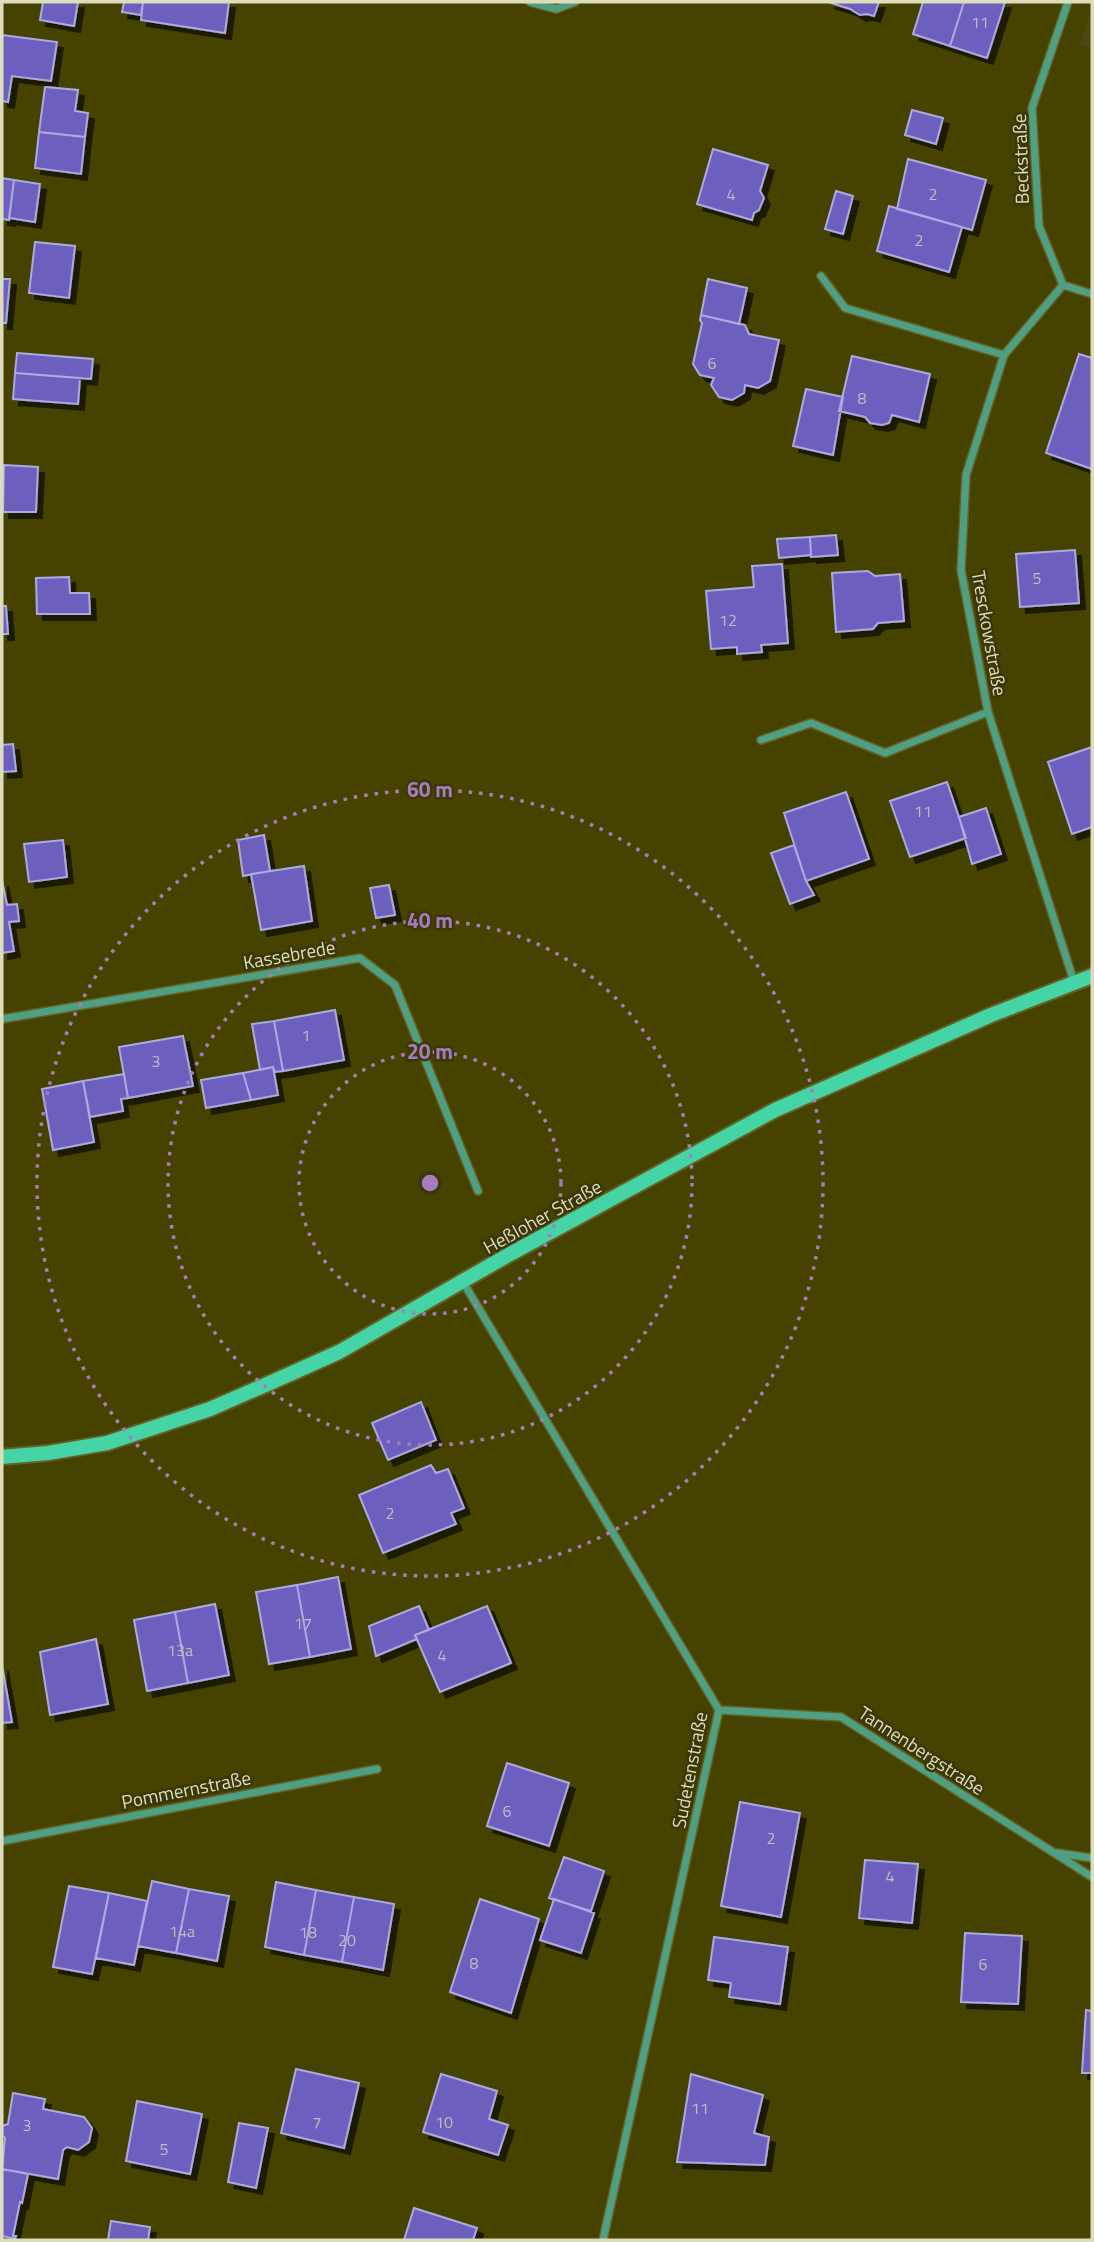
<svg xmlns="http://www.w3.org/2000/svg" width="1094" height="2242" viewBox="0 0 1094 2242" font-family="'Titillium Web',sans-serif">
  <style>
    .built { fill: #4b4913 }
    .building { fill: #6d5ebe; stroke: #ada9e3; stroke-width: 2; filter: url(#shadow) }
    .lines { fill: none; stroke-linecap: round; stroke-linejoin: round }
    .minor-casing { stroke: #646226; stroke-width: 10 }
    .secondary-casing { stroke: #646226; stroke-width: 18 }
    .minor { stroke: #4fa082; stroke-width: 7 }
    .secondary { stroke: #45d4a6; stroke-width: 14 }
    .ring { fill: none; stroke: #a77cbf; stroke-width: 3.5; stroke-dasharray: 3.5 7 }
    .labels { text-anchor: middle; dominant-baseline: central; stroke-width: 5; stroke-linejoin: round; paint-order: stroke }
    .number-label { font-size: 16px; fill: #c1bdbe }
    .street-label { font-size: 19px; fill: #ddddbe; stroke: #3a3808 }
    .centre { fill: #a77cbf; stroke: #3a3808; stroke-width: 3.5 }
    .ring-label { font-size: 21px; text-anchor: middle; font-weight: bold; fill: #a77cbf; stroke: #3a3808; stroke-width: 5; stroke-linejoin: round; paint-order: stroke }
  </style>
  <defs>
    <filter id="shadow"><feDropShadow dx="6" dy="6" stdDeviation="0" flood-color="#0009"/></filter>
  </defs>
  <rect width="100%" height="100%" fill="#464300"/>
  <path class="built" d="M1092 6V49L1080 45Z"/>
  <path class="building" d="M43 2H78L74 26 40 20Z
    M124 2H143L141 15 122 12Z
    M143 2H229L225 33 141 20Z
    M828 2H879L874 16 867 14 860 15 850 9Z
    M923 2H964L950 46 913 34Z
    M964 2H1005L987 58 950 46Z
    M2 35 57 42 51 81 12 76 8 102 2 101Z
    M45 87 78 90 75 111 88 113 85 137 39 132Z
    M912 110 943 118 936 144 905 135Z
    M39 132 85 137 81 174 35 168Z
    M713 149 768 165 760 191 764 198 759 210 754 213 752 220 697 204Z
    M908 159 986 180 972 230 897 209Z
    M2 178 14 180 9 220 2 219Z
    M14 180 40 184 35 222 9 218Z
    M836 191 853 196 843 234 825 229Z
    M889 206 962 227 949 272 877 251Z
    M35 242 75 246 69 298 29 293Z
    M2 279H10L6 323H2Z
    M708 279 747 288 739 324 701 315Z
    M701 315 745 325 749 334 779 340 770 381 758 388 745 385 744 393 732 400 719 397 711 385 714 378 700 375 693 364 702 323 700 320Z
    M17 353 93 359 91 379 15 373Z
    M1079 354 1092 358V469L1046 453Z
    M852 356 930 374 919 422 892 415 889 423 882 425 870 423 865 417 839 411Z
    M15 373 80 378 78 404 13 399Z
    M806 389 843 397 833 455 793 446Z
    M4 465 38 467 36 512H3Z
    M836 535 838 555 811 557 810 537Z
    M810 537 811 555 779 558 777 539Z
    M1075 550 1079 603 1020 607 1016 554Z
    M782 564 788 643 761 645 762 652 737 654V647L711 649 706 591 754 587 752 566Z
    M868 571 875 576 900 574 904 621 878 623 873 629 836 632 832 573Z
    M69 577 70 593H89L90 614H37L36 578Z
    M2 606H6L8 634H2Z
    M13 744 16 771 2 772V745Z
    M1092 747V827L1072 834 1048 762Z
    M947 782 966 838 910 857 890 801Z
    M846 792 869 859 806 881 784 813Z
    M986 808 1001 854 972 864 959 817Z
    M264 835 270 871 243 876 238 840Z
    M63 840 67 877 29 882 24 844Z
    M794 845 806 881 814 895 790 904 771 853Z
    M304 866 312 921 261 930 251 874Z
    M2 880 7 905 17 904 19 921 9 922 14 951 2 953Z
    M389 885 395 915 376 918 370 888Z
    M335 1010 344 1060 283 1071 274 1021Z
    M274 1021 283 1071 275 1072 273 1067 260 1070 252 1024Z
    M183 1036 193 1086 128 1098 119 1047Z
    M273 1067 278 1095 251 1100 243 1073Z
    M243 1073 251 1100 206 1108 201 1080Z
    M124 1074 128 1098 121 1099 123 1111 90 1117 83 1081Z
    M83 1081 94 1142 53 1150 42 1089Z
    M421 1402 436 1440 388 1460 372 1423Z
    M431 1465 436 1473 448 1469 464 1508 451 1513 456 1524 383 1553 359 1495Z
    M338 1577 351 1649 310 1657 297 1585Z
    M297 1585 310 1657 269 1664 256 1592Z
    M215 1604 229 1675 188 1683 175 1612Z
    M419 1606 429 1630 415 1635 417 1639 376 1656 369 1626Z
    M487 1606 511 1663 440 1692 415 1635Z
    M175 1612 188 1683 147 1691 134 1620Z
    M96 1639 108 1704 50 1715 40 1652Z
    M2 1665 12 1722 2 1723Z
    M507 1763 569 1783 549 1846 487 1826Z
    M740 1802 800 1813 781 1917 721 1906Z
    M564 1857 604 1871 591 1911 549 1898Z
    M865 1860 918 1864 912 1923 859 1918Z
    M152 1881 189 1889 176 1953 138 1946Z
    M276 1882 316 1890 304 1955 265 1947Z
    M69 1886 109 1893 92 1974 53 1967Z
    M189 1889 229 1896 217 1961 176 1953Z
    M316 1890 354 1897 342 1962 304 1955Z
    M109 1893 147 1901 134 1965 96 1958Z
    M354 1897 394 1904 383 1970 342 1962Z
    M480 1899 539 1919 511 2013 450 1992Z
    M554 1899 594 1913 581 1953 540 1940Z
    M965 1933 1022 1936 1018 2004 961 2002Z
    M714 1937 788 1947 780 2004 729 1997 731 1983 708 1980Z
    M1086 2010 1092 2011V2073H1082Z
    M296 2069 359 2083 344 2148 281 2133Z
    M441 2074 497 2091 489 2119 508 2125 498 2155 423 2132Z
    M691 2074 763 2095 754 2133 769 2137 765 2165 677 2162Z
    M13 2093 45 2099 43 2109 84 2117 92 2128 89 2142 78 2150 67 2147 63 2150 58 2179 2 2169 5 2138 2 2135V2126L8 2124Z
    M137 2101 202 2114 190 2174 126 2161Z
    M239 2123 268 2128 256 2188 228 2182Z
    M2 2169 28 2174 22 2203 20 2202 13 2236H16L15 2239 2 2236Z
    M414 2208 477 2228 473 2240H404Z
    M111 2221 150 2227 148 2240H108Z"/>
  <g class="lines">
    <defs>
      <path id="minor" d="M530 2 556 9 575 2
        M1068 2 1032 108 1039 226 1063 285 1092 294
        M821 276 845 308 1004 355
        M1063 285 1004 355 966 475 961 570 988 712 1074 982
        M761 740 811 723 885 753 988 712
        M2 1019 360 958 395 985 478 1191
        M463 1282 719 1710 603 2240
        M719 1710 841 1717 1092 1877
        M2 1841 377 1769
        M1057 1853 1092 1858"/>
      <path id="secondary" d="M2 1457 48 1453 107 1443 210 1409 272 1382 339 1352 510 1254 775 1110 991 1015 1092 976"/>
    </defs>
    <use href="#minor" class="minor-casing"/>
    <use href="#secondary" class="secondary-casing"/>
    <use href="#minor" class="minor"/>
    <use href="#secondary" class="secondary"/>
  </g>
  <g class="ring">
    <circle cx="430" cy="1183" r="131"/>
    <circle cx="430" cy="1183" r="262"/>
    <circle cx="430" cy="1183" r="393"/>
  </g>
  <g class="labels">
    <g class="number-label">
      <text x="980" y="22">11</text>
      <text x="731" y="194">4</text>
      <text x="933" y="194">2</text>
      <text x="919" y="240">2</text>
      <text x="712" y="363">6</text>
      <text x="862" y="398">8</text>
      <text x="1037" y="578">5</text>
      <text x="728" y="620">12</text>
      <text x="923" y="811">11</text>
      <text x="306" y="1035">1</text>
      <text x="156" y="1061">3</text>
      <text x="390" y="1513">2</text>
      <text x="303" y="1623">17</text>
      <text x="180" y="1650">13a</text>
      <text x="442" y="1655">4</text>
      <text x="507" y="1811">6</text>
      <text x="771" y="1838">2</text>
      <text x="890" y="1876">4</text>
      <text x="182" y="1931">14a</text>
      <text x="308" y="1932">18</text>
      <text x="347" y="1940">20</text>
      <text x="474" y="1963">8</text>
      <text x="983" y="1964">6</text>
      <text x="700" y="2108">11</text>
      <text x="317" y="2122">7</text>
      <text x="444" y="2122">10</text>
      <text x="27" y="2125">3</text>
      <text x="164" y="2149">5</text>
    </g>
    <g class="street-label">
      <text transform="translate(1020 159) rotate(-92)">Beckstraße</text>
      <text transform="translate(990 633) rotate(80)">Tresckowstraße</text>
      <text transform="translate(289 954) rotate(-10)">Kassebrede</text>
      <text transform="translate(542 1216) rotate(-29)">Heßloher Straße</text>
      <text transform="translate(922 1750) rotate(33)">Tannenbergstraße</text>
      <text transform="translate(689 1770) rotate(-79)">Sudetenstraße</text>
      <text transform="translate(186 1789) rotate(-11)">Pommernstraße</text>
    </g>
  </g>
  <circle cx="430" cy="1183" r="10" class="centre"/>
  <g class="ring-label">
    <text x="430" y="797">60 m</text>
    <text x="430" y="928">40 m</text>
    <text x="430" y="1059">20 m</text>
  </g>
  <rect width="1094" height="2242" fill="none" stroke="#ddddbe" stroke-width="7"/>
</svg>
